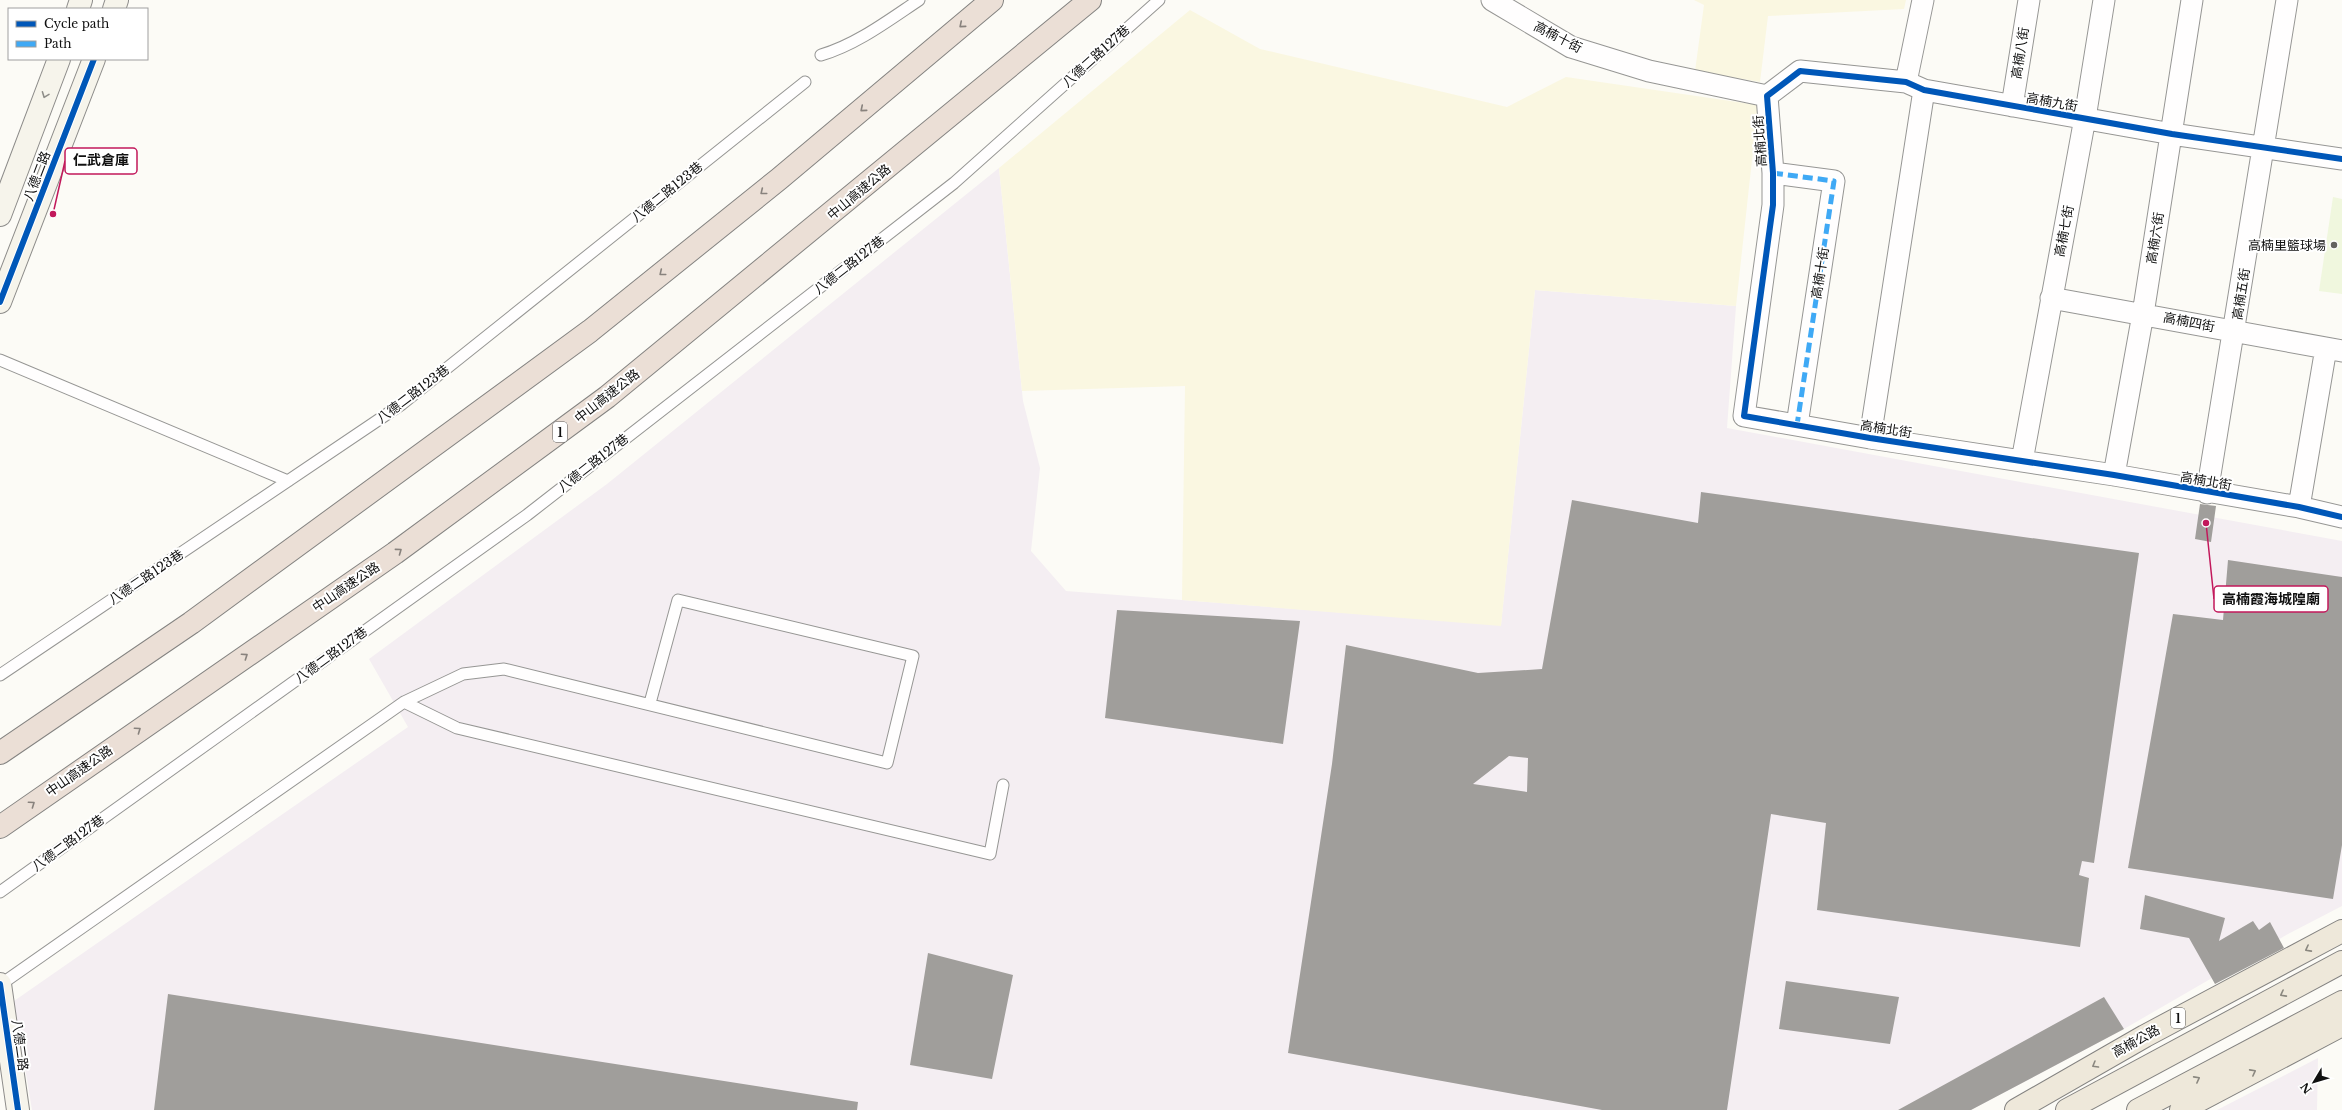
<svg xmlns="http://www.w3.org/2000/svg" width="2342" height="1110" viewBox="0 0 2342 1110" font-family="'Libre Baskerville','Noto Sans TC',serif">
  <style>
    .industrial { fill: #f4eef2 }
    .farmland { fill: #faf7e1 }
    .pitch { fill: #f0f7de }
    .building { fill: #a09e9b; fill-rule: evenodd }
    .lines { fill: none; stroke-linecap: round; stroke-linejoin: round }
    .lane-casing { stroke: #969694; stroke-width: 13 }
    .street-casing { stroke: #969694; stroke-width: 23 }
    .secondary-casing { stroke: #8d8c8a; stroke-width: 24 }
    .primary-casing { stroke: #848381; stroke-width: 24 }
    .highway-casing { stroke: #848381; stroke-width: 24 }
    .lane { stroke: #fffefe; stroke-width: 11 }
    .street { stroke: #fffefe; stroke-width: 21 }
    .secondary { stroke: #f6f4eb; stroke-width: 22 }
    .primary { stroke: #eee8da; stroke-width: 22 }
    .highway { stroke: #ebdfd6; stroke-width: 22 }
    .quiet { stroke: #3fa9f5; stroke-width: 5; stroke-dasharray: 10 5; stroke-linecap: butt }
    .cycleway-casing { stroke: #fff; stroke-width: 8 }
    .cycleway { stroke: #0057b8; stroke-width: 6 }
    .oneway { stroke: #88827d }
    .oneway2 { stroke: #8e8d88 }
    .oneway3 { stroke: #8a877f }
    .poi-dot { fill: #636260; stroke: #fff; stroke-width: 1.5 }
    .labels { text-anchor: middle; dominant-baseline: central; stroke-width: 4; stroke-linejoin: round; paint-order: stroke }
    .shield { fill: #fff; stroke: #585858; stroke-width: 1 }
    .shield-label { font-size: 12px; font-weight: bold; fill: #101010 }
    .street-label { font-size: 13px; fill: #101010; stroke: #fff }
    .poi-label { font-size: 13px; fill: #101010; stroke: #fff; text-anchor: end }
    .leader { fill: none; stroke: #c2185b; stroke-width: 1.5 }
    .callout-dot { fill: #c2185b; stroke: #fff; stroke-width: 1.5 }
    .callout { fill: #fff; stroke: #c2185b; stroke-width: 1.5 }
    .callout-label { font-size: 14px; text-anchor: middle; font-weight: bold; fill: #101010 }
  </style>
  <rect width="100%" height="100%" fill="#fcfbf6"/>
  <path class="industrial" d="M999 168 1023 401 1040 468 1031 551 1066 591 1501 625 1535 290 1736 306 1727 428 2342 541V906L2288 934 2124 1029 1971 1110H32L14 1001 408 727 369 659 607 484Z
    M2318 1058 2317 1110H2217Z"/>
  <path class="farmland" d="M1694 0H1906L1904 9 1768 16 1760 82 1695 71 1704 5Z
    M1190 10 1260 49 1507 107 1566 77 1758 105 1736 306 1535 290 1501 626 1182 600 1185 386 1022 391 999 168Z"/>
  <path class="pitch" d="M2333 197 2342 199V294L2319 291Z"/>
  <path class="building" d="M1701 492 2139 553 2094 863 2082 861 2079 875 2089 878 2080 947 1817 910 1826 823 1771 814 1727 1110H1602L1288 1053 1332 764 1346 645 1478 673 1542 669 1572 500 1698 523ZM1509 756 1528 758 1527 792 1473 784Z
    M2200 504 2216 506 2211 542 2195 539Z
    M2228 560 2342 577V845L2333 899 2128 868 2173 614 2223 620Z
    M1117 610 1300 621 1283 744 1105 718Z
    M2145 895 2225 918 2219 941 2253 921 2259 930 2270 922 2284 948 2215 984 2189 938 2140 929Z
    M928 953 1013 975 992 1079 910 1065Z
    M1786 981 1899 997 1890 1044 1779 1029Z
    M168 994 858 1102 857 1110H154Z
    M2104 997 2124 1029 1971 1110H1898Z"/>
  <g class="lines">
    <defs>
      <path id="lane" d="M821 55C856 45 889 20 919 0
        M0 360 288 481
        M0 675 402 404 805 82
        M404 702 457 728 990 854 1003 785
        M0 892 527 515 954 183 1159 0
        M0 985 404 702 463 674 504 669 887 763 913 656 678 600 650 703"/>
      <path id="street" d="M1492 0 1571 47 1649 71 1767 96
        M1906 82 1923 0
        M1767 96 1773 173V205L1744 416 1870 438 2114 475 2299 507 2342 517
        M1767 96 1800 71 1906 82 1924 90 2172 134 2342 159
        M2012 106 2029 0
        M1773 173 1834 181 1797 425
        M2051 298 2342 351
        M1870 438 1924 90
        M2022 461 2085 118 2104 0
        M2114 475 2143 314 2192 0
        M2207 493 2287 0
        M2299 507 2326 348"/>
      <path id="secondary" d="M78 9 81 0
        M114 9 117 0
        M0 215 59 59
        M0 302 94 59
        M0 984 18 1110"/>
      <path id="primary" d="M2016 1110 2145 1036 2342 931
        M2067 1110 2342 962
        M2138 1110 2342 1002
        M2181 1110 2342 1025"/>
      <path id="highway" d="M0 753 191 623 590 331 779 179 992 0
        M0 827 395 553 607 397 1090 0"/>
    </defs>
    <use href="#lane" class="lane-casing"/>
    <use href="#street" class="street-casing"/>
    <use href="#secondary" class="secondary-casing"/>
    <use href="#primary" class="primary-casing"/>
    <use href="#highway" class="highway-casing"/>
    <use href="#lane" class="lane"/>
    <use href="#street" class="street"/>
    <use href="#secondary" class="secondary"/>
    <use href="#primary" class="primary"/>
    <use href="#highway" class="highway"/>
    <path class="quiet" d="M1773 173 1834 181 1797 425"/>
    <defs>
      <path id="cycleway" d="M2342 159 2172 134 1924 90 1906 82 1800 71 1767 96 1773 173V205L1744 416 1870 438 2114 475 2299 507 2342 517
        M0 302 94 59
        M0 984 18 1110"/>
    </defs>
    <use href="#cycleway" class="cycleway-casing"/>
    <use href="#cycleway" class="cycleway"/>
  </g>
  <defs><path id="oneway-chevron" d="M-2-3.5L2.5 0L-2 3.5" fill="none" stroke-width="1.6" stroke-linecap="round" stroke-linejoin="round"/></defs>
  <g class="oneway">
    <use href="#oneway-chevron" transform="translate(962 25) rotate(140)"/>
    <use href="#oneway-chevron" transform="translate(863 109) rotate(140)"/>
    <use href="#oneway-chevron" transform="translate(763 192) rotate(141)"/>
    <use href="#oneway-chevron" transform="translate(662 273) rotate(141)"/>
    <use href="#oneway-chevron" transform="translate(399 551) rotate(-36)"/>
    <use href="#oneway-chevron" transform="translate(245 656) rotate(-34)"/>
    <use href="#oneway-chevron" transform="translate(138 730) rotate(-35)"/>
    <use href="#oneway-chevron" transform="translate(32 804) rotate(-35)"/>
  </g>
  <use class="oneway2" href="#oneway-chevron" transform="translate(45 95) rotate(111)"/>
  <g class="oneway3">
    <use href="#oneway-chevron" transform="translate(2308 949) rotate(152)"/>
    <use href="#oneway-chevron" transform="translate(2283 994) rotate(152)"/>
    <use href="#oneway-chevron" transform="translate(2095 1065) rotate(150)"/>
    <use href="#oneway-chevron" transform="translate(2253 1072) rotate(-28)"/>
    <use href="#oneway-chevron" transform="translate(2197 1079) rotate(-28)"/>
  </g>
  <circle class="poi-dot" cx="2334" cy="245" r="4"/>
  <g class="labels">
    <g class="shield">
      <rect x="553" y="422" width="14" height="20" rx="3"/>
      <rect x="2171" y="1008" width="14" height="20" rx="3"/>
    </g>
    <g class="shield-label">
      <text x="560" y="432">1</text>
      <text x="2178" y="1018">1</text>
    </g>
    <g class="street-label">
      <text transform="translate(1558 37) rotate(27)">高楠十街</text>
      <text transform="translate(2020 53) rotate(-81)">高楠八街</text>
      <text transform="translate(1096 56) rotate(-42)">八德二路127巷</text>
      <text transform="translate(2052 102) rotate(10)">高楠九街</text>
      <text transform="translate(1760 141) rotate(-94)">高楠北街</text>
      <text transform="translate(37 176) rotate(-69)">八德二路</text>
      <text transform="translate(667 192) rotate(-39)">八德二路123巷</text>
      <text transform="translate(859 192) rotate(-40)">中山高速公路</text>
      <text transform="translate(2064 231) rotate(-79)">高楠七街</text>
      <text transform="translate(2155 238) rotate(-81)">高楠六街</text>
      <text transform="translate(849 265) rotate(-38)">八德二路127巷</text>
      <text transform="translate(1820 273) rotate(-81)">高楠十街</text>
      <text transform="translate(2241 294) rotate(-81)">高楠五街</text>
      <text transform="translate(2189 322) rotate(11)">高楠四街</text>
      <text transform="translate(413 394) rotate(-37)">八德二路123巷</text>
      <text transform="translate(607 396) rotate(-38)">中山高速公路</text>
      <text transform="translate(1886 429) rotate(9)">高楠北街</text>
      <text transform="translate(593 463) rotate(-38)">八德二路127巷</text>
      <text transform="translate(2206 481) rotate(10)">高楠北街</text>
      <text transform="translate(146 577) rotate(-34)">八德二路123巷</text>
      <text transform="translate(346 587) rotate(-34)">中山高速公路</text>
      <text transform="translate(331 655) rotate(-36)">八德二路127巷</text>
      <text transform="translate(79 771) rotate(-35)">中山高速公路</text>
      <text transform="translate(68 843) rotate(-36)">八德二路127巷</text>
      <text transform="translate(2136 1041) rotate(-29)">高楠公路</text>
      <text transform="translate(20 1045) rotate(82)">八德二路</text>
    </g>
    <g class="poi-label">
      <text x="2326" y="245">高楠里籃球場</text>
    </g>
  </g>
  <path class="leader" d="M53 214L65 161M2206 523L2214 599"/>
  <g class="callout-dot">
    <circle cx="53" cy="214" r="4"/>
    <circle cx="2206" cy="523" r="4"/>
  </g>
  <g class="callout">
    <rect x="65" y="148" width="72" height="26" rx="4"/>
    <rect x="2214" y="586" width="114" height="26" rx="4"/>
  </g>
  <g class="callout-label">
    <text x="101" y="165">仁武倉庫</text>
    <text x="2271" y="604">高楠霞海城隍廟</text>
  </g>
  <rect x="8" y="8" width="140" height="52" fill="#ffffff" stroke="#9f9f9f"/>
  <rect x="16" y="21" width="20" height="6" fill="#0057b8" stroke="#9f9f9f"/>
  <text x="44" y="28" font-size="12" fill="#101010">Cycle path</text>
  <rect x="16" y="41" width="20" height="6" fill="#3fa9f5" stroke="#9f9f9f"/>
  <text x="44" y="48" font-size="12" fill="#101010">Path</text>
  <g transform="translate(2314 1082) rotate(232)" stroke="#ffffff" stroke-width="3" paint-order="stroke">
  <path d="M0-3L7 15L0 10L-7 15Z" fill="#101010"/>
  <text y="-6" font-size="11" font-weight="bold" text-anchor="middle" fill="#101010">N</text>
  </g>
</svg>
